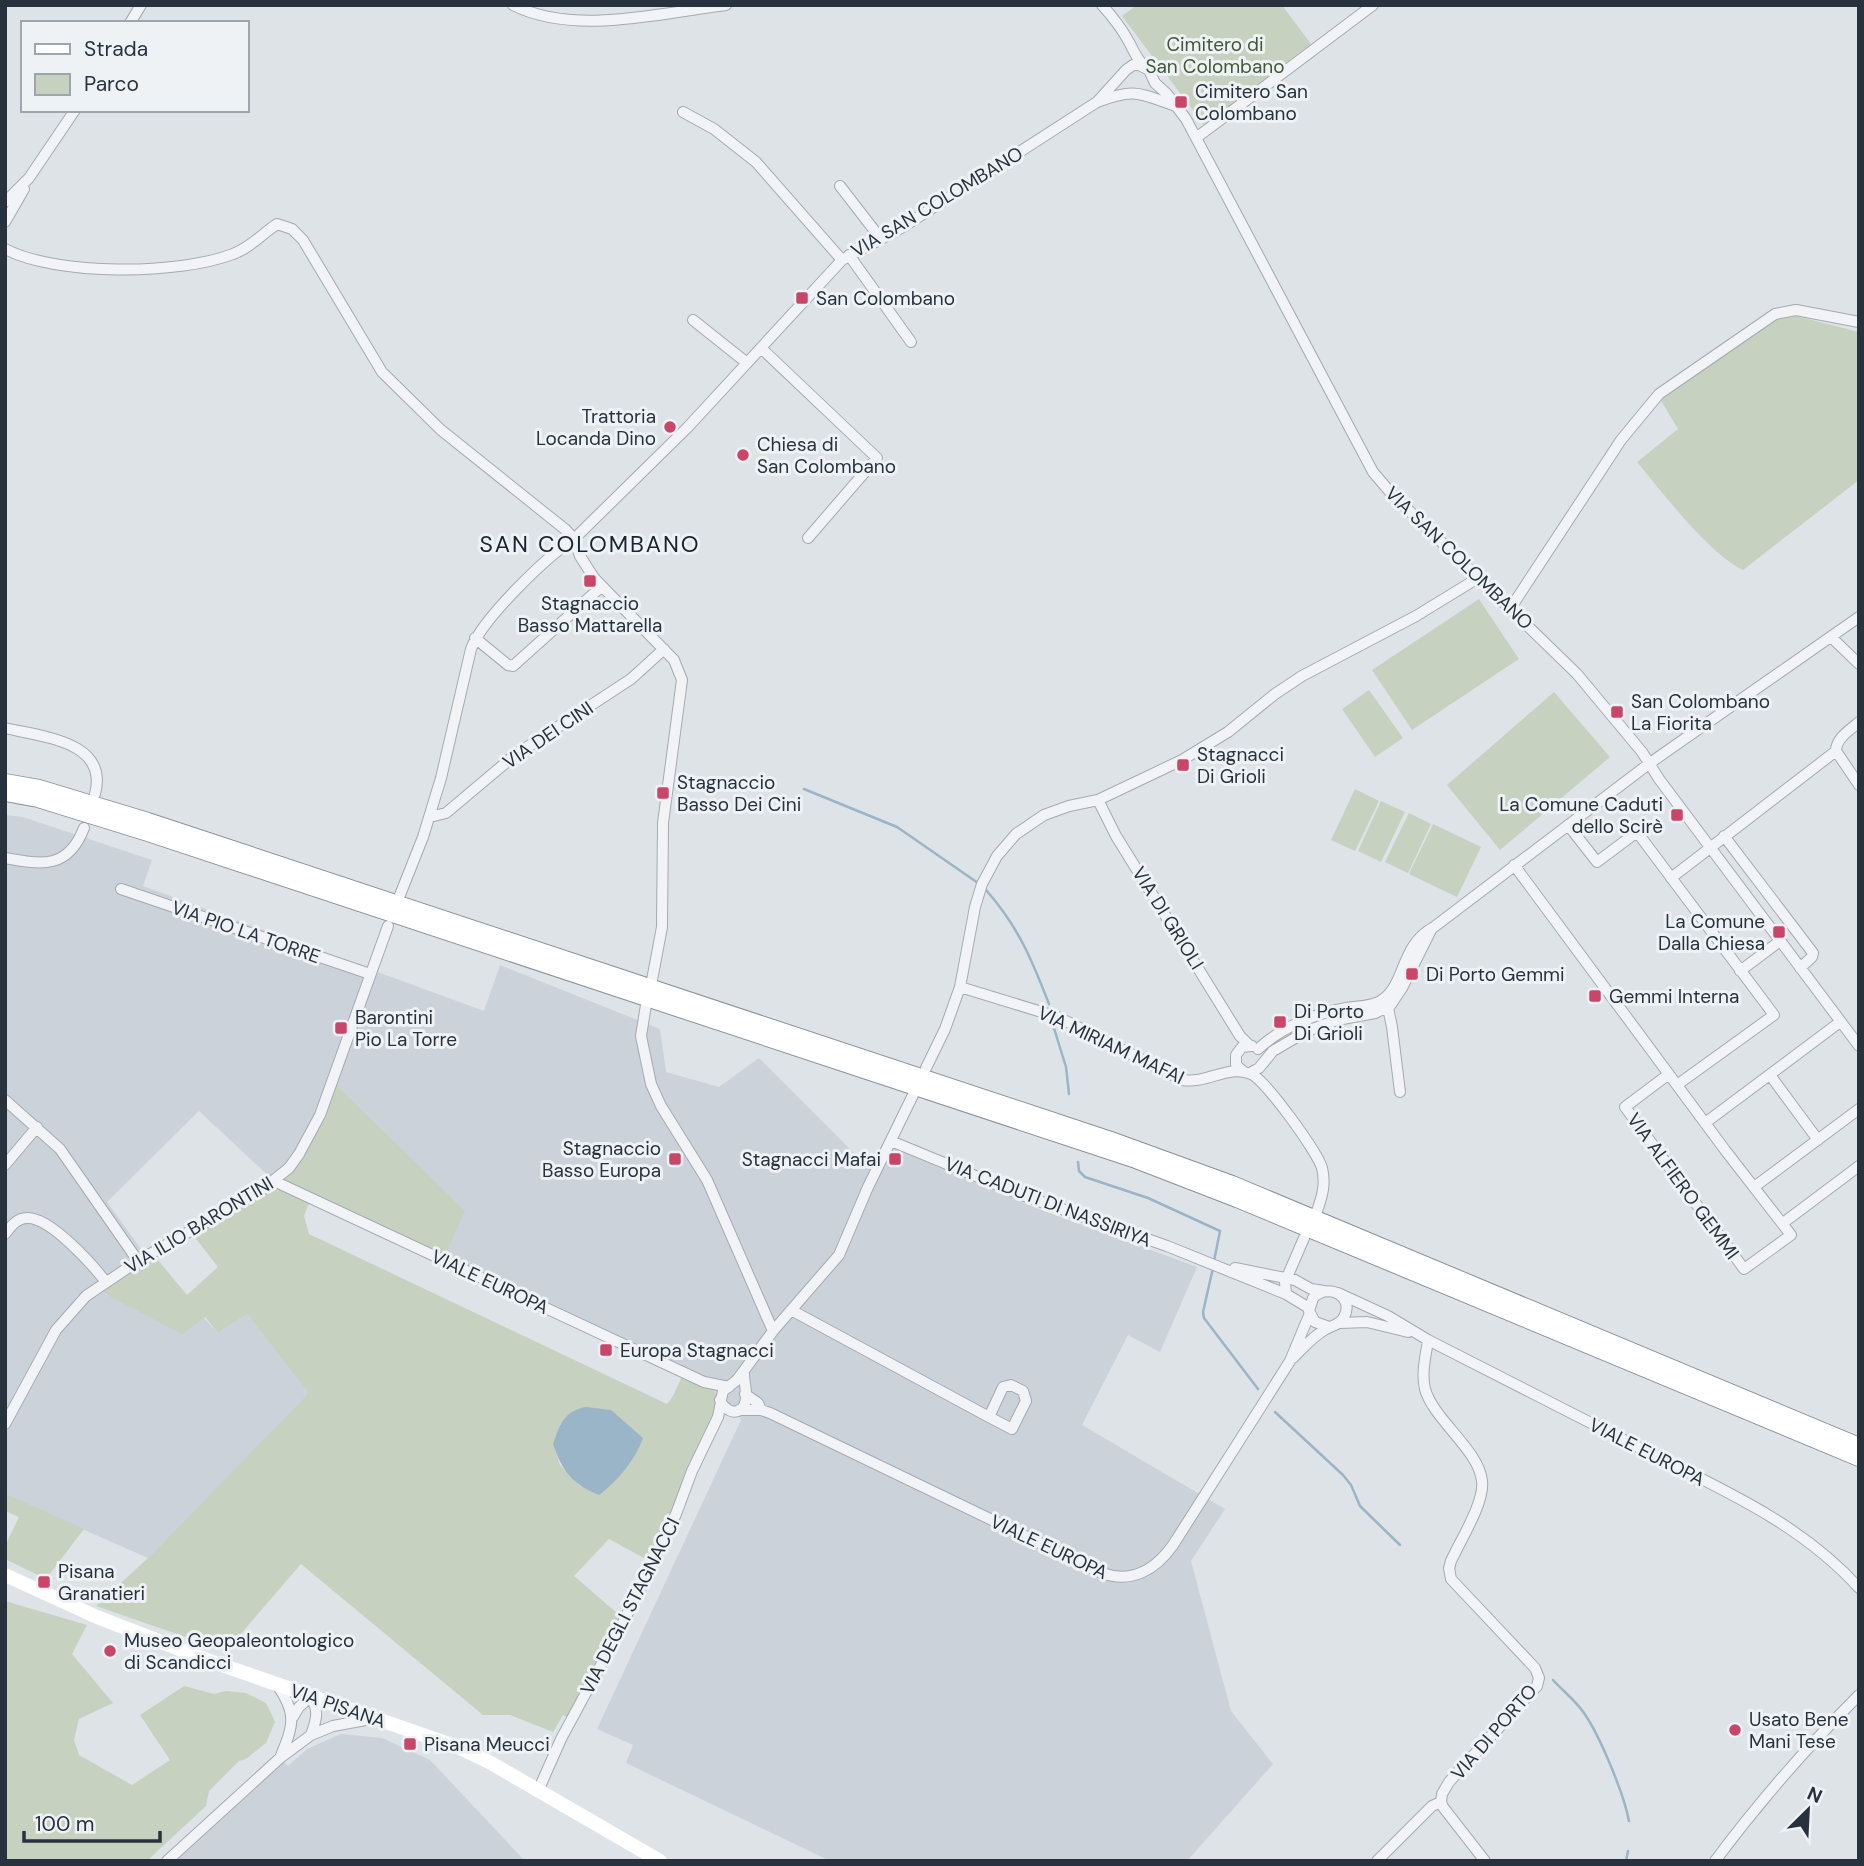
<svg xmlns="http://www.w3.org/2000/svg" width="1864" height="1866" viewBox="0 0 1864 1866" font-family="'DM Sans',sans-serif">
  <style>
    .built { fill: #ccd2d9 }
    .green { fill: #c6d1c0; fill-rule: evenodd }
    .water { fill: #9ab5c7 }
    .lines { fill: none; stroke-linecap: round; stroke-linejoin: round }
    .stream { stroke: #9ab5c7; stroke-width: 2.5 }
    .minor-casing { stroke: #a4aab1; stroke-width: 12 }
    .trunk-casing { stroke: #86929d; stroke-width: 18 }
    .minor { stroke: #f1f3f6; stroke-width: 10 }
    .secondary { stroke: #fff; stroke-width: 14 }
    .trunk { stroke: #fff; stroke-width: 16 }
    .poi-dot { fill: #c94669; stroke: #eef2f5; stroke-width: 2.5 }
    .labels { text-anchor: middle; dominant-baseline: central; stroke-width: 6; stroke-linejoin: round; paint-order: stroke }
    .park-label { font-size: 19px; fill: #405936; stroke: #eef2f5 }
    .poi-label { font-size: 19px; fill: #28323e; stroke: #eef2f5; text-anchor: start }
    .street-label { font-size: 19px; fill: #28323e; stroke: #eef2f5 }
    .quarter-label { font-size: 23px; letter-spacing: 2px; fill: #1a232e; stroke: #eef2f5 }
  </style>
  <rect width="100%" height="100%" fill="#dee3e7"/>
  <path class="built" d="M5 815 23 817 152 860 143 886 484 1011 500 965 660 1029 666 1072 719 1087 759 1058 869 1168 883 1144 1036 1208 1197 1267 1160 1352 1128 1335 1082 1425 1225 1509 1191 1561 1231 1711 1273 1764 1187 1861H830L626 1763 633 1745 597 1729 741 1420 737 1411 721 1400 714 1391 443 1260 317 1123 274 1181 199 1111 107 1202 146 1256 218 1333 247 1314 310 1393 148 1558 5 1495Z
    M341 1734 382 1738 430 1760 525 1861H167L280 1758 288 1766 307 1749Z"/>
  <path class="green" d="M1137 5H1282L1311 44 1204 125 1122 16Z
    M1796 316 1859 332V480L1743 570C1708 553 1663 493 1637 462L1678 429 1660 399 1778 319Z
    M1479 599 1519 659 1412 730 1372 670Z
    M1369 690 1403 738 1375 757 1342 709Z
    M1554 692 1610 757 1500 850 1447 785Z
    M1355 789 1379 801 1355 851 1331 840Z
    M1381 801 1405 812 1381 862 1358 851Z
    M1409 813 1431 824 1408 873 1385 862Z
    M1433 824 1481 847 1457 897 1409 874Z
    M332 1081 465 1211 443 1260 311 1198 304 1216 309 1234 667 1404 673 1396 684 1372 707 1383 721 1400 651 1562 609 1539 574 1576 625 1620 572 1719 563 1715 553 1732 510 1715H483L301 1564 226 1651 96 1606 148 1558 309 1393 247 1314 218 1333 205 1317 182 1334 111 1297 98 1287 152 1253 187 1295 218 1267 190 1231 289 1168ZM561 1423 581 1487 560 1465 553 1444Z
    M6 1494 84 1529 46 1579 5 1559V1546L19 1517 5 1511Z
    M5 1601 87 1625 72 1654 113 1703 79 1719 74 1740 79 1755 132 1785 170 1760 140 1715 184 1686 214 1694 226 1691 246 1693 266 1703 275 1722 266 1743 246 1759 239 1761 209 1791 206 1806 150 1858 151 1861H5Z"/>
  <path class="water" d="M586 1407 611 1410 643 1438C635 1460 618 1481 599 1495 572 1484 562 1471 553 1444 560 1424 564 1411 586 1407Z"/>
  <g class="lines">
    <path class="stream" d="M804 789 897 827 978 883
      M986 890C1018 926 1032 960 1049 1004
      M1053 1025 1066 1067 1069 1094
      M1078 1162 1079 1171 1085 1177 1148 1198 1220 1231 1214 1261
      M1213 1268 1203 1312 1204 1318 1258 1389
      M1275 1412 1343 1475 1351 1485 1360 1506 1400 1545
      M1553 1680C1563 1691 1576 1701 1584 1713 1600 1736 1624 1794 1629 1821
      M1626 1861 1628 1851"/>
    <defs>
      <path id="minor" d="M513 5C574 36 660 13 726 5
        M1102 5C1112 16 1122 29 1129 42 1134 51 1136 58 1144 66
        M130 23 141 5
        M1097 102 1126 70 1133 65H1139L1149 70 1155 83 1167 94 1186 119 1373 472 1390 492 1577 674 1642 752 1659 779 1859 1046
        M683 112 714 129 756 162 842 260
        M1196 138 1373 5
        M840 186 881 239
        M5 202 29 178 75 110
        M5 222 24 189
        M5 249C57 276 178 275 233 254 250 248 262 234 277 224L292 229 303 240 382 372 441 430 566 530 574 539 580 556 594 578 674 660 682 680 663 823 662 927 652 980
        M849 255 911 342
        M693 320 747 363
        M761 348 877 458 808 538
        M1510 609 1621 440 1659 394 1775 314 1796 310 1859 322
        M1831 637 1859 664
        M475 638 508 665 513 666 601 587
        M1859 722C1850 730 1836 738 1836 751L1859 785
        M5 728C42 737 109 741 95 794
        M1098 800 1116 836 1240 1036 1249 1045
        M430 817 446 813 515 755 631 679 664 649
        M1568 825 1597 862 1637 832 1774 1015 1677 1085
        M1724 836 1813 953 1812 957 1800 968
        M5 858C43 865 68 869 84 828
        M1514 865 1725 1150 1791 1235 1744 1269 1625 1107 1669 1074
        M1671 878 1836 751
        M121 889 370 974
        M400 895 423 837 441 778 471 649C482 619 546 557 574 539L687 428 842 260 903 227 1097 102C1135 88 1138 93 1173 105
        M1740 971 1780 941
        M960 987 1058 1017 1182 1080C1209 1084 1227 1064 1251 1074 1265 1079 1318 1153 1322 1168 1326 1184 1322 1197 1317 1211
        M1387 1003 1392 1027 1400 1092
        M646 1005 641 1036 651 1084 661 1106 707 1180 773 1331
        M1258 1049C1282 1027 1315 1014 1346 1008 1357 1006 1372 1007 1382 1000 1406 984 1400 945 1434 927L1650 763 1859 617
        M926 1068 945 1029 960 987 975 907 982 884 997 856 1016 834 1044 815 1069 806 1098 800 1182 760 1228 732 1275 694 1302 676 1416 616 1478 578
        M1244 1072 1236 1065V1055L1242 1047 1252 1046
        M1250 1073 1259 1068 1273 1051 1307 1031 1337 1020 1375 1013 1390 1006 1402 988 1432 928
        M1770 1075 1818 1140
        M5 1100 60 1149 138 1261
        M1705 1123 1840 1022
        M891 1141 1019 1194 1167 1246 1286 1294 1309 1308
        M5 1165 37 1127
        M274 1181 704 1382 729 1387
        M1754 1187 1859 1109
        M1783 1223 1859 1166
        M5 1234C11 1226 17 1218 27 1218 50 1217 92 1264 105 1281
        M1235 1268 1295 1280 1311 1289 1324 1291
        M1338 1293 1388 1316 1428 1340C1498 1375 1566 1411 1636 1446 1714 1486 1799 1521 1859 1588
        M1286 1294 1285 1282 1304 1238
        M791 1310 989 1417 1012 1429 1026 1401 1023 1391 1011 1385 1003 1387 989 1417
        M1340 1323 1367 1322 1408 1332
        M1428 1340C1426 1355 1421 1373 1425 1389 1433 1419 1479 1450 1482 1481 1485 1502 1460 1541 1451 1561L1449 1568 1451 1579 1535 1668 1539 1678 1537 1686 1449 1782 1442 1794 1441 1802 1443 1807 1485 1861
        M1293 1358C1303 1348 1313 1336 1326 1329 1333 1325 1340 1325 1344 1317 1355 1297 1329 1282 1313 1298L1309 1311 1315 1322 1329 1327
        M745 1394 758 1403 761 1410
        M720 1400C724 1409 735 1417 743 1407 750 1399 743 1381 744 1371
        M721 1400 723 1391 737 1380 773 1331 839 1255 868 1187 913 1095
        M739 1410H761L770 1413 1102 1573C1132 1584 1156 1569 1173 1545L1290 1361 1310 1313
        M5 1424 56 1330 86 1296 138 1261 260 1191 289 1168 299 1154 320 1115 388 926
        M277 1685C298 1714 293 1726 280 1758
        M293 1717 299 1707 310 1697C320 1709 316 1721 311 1735
        M538 1791 561 1739 616 1637 676 1514 692 1471 718 1417 721 1402
        M167 1861 280 1758 311 1735 333 1726 371 1719
        M1377 1861 1432 1806 1441 1802
        M1715 1861C1759 1802 1807 1747 1859 1695"/>
      <path id="trunk" d="M5 782 39 788 148 821 1111 1140 1232 1184 1859 1446
        M5 793 38 799 148 833 1136 1160 1237 1199 1859 1458"/>
    </defs>
    <use href="#minor" class="minor-casing"/>
    <use href="#trunk" class="trunk-casing"/>
    <use href="#minor" class="minor"/>
    <path class="secondary" d="M5 1575 97 1617 210 1661 458 1747 491 1763 660 1861"/>
    <use href="#trunk" class="trunk"/>
  </g>
  <g class="poi-dot">
    <rect x="1174" y="95" width="14" height="14" rx="3.5"/>
    <rect x="795" y="291" width="14" height="14" rx="3.5"/>
    <circle cx="670" cy="427" r="7"/>
    <circle cx="743" cy="455" r="7"/>
    <rect x="583" y="574" width="14" height="14" rx="3.5"/>
    <rect x="1610" y="705" width="14" height="14" rx="3.5"/>
    <rect x="1176" y="758" width="14" height="14" rx="3.5"/>
    <rect x="656" y="786" width="14" height="14" rx="3.5"/>
    <rect x="1670" y="808" width="14" height="14" rx="3.5"/>
    <rect x="1772" y="925" width="14" height="14" rx="3.5"/>
    <rect x="1405" y="967" width="14" height="14" rx="3.5"/>
    <rect x="1588" y="989" width="14" height="14" rx="3.5"/>
    <rect x="1273" y="1015" width="14" height="14" rx="3.5"/>
    <rect x="334" y="1021" width="14" height="14" rx="3.5"/>
    <rect x="668" y="1152" width="14" height="14" rx="3.5"/>
    <rect x="888" y="1152" width="14" height="14" rx="3.5"/>
    <rect x="599" y="1343" width="14" height="14" rx="3.5"/>
    <rect x="37" y="1575" width="14" height="14" rx="3.5"/>
    <circle cx="110" cy="1651" r="7"/>
    <circle cx="1735" cy="1730" r="7"/>
    <rect x="403" y="1737" width="14" height="14" rx="3.5"/>
  </g>
  <g class="labels">
    <g class="park-label">
      <text x="1215" y="44">Cimitero di<tspan x="1215" dy="22">San Colombano</tspan></text>
    </g>
    <g class="poi-label">
      <text x="1195" y="91">Cimitero San<tspan x="1195" dy="22">Colombano</tspan></text>
      <text x="816" y="298">San Colombano</text>
      <text x="656" y="416" text-anchor="end">Trattoria<tspan x="656" dy="22">Locanda Dino</tspan></text>
      <text x="757" y="444">Chiesa di<tspan x="757" dy="22">San Colombano</tspan></text>
      <text x="590" y="603" text-anchor="middle">Stagnaccio<tspan x="590" dy="22">Basso Mattarella</tspan></text>
      <text x="1631" y="701">San Colombano<tspan x="1631" dy="22">La Fiorita</tspan></text>
      <text x="1197" y="754">Stagnacci<tspan x="1197" dy="22">Di Grioli</tspan></text>
      <text x="677" y="782">Stagnaccio<tspan x="677" dy="22">Basso Dei Cini</tspan></text>
      <text x="1663" y="804" text-anchor="end">La Comune Caduti<tspan x="1663" dy="22">dello Scirè</tspan></text>
      <text x="1765" y="921" text-anchor="end">La Comune<tspan x="1765" dy="22">Dalla Chiesa</tspan></text>
      <text x="1426" y="974">Di Porto Gemmi</text>
      <text x="1609" y="996">Gemmi Interna</text>
      <text x="1294" y="1011">Di Porto<tspan x="1294" dy="22">Di Grioli</tspan></text>
      <text x="355" y="1017">Barontini<tspan x="355" dy="22">Pio La Torre</tspan></text>
      <text x="661" y="1148" text-anchor="end">Stagnaccio<tspan x="661" dy="22">Basso Europa</tspan></text>
      <text x="881" y="1159" text-anchor="end">Stagnacci Mafai</text>
      <text x="620" y="1350">Europa Stagnacci</text>
      <text x="58" y="1571">Pisana<tspan x="58" dy="22">Granatieri</tspan></text>
      <text x="124" y="1640">Museo Geopaleontologico<tspan x="124" dy="22">di Scandicci</tspan></text>
      <text x="1749" y="1719">Usato Bene<tspan x="1749" dy="22">Mani Tese</tspan></text>
      <text x="424" y="1744">Pisana Meucci</text>
    </g>
    <g class="street-label">
      <text transform="translate(937 202) rotate(-31)">VIA SAN COLOMBANO</text>
      <text transform="translate(1459 558) rotate(44)">VIA SAN COLOMBANO</text>
      <text transform="translate(548 735) rotate(-34)">VIA DEI CINI</text>
      <text transform="translate(1168 918) rotate(58)">VIA DI GRIOLI</text>
      <text transform="translate(246 932) rotate(19)">VIA PIO LA TORRE</text>
      <text transform="translate(1111 1045) rotate(25)">VIA MIRIAM MAFAI</text>
      <text transform="translate(1683 1186) rotate(54)">VIA ALFIERO GEMMI</text>
      <text transform="translate(1048 1202) rotate(21)">VIA CADUTI DI NASSIRIYA</text>
      <text transform="translate(199 1225) rotate(-31)">VIA ILIO BARONTINI</text>
      <text transform="translate(490 1282) rotate(25)">VIALE EUROPA</text>
      <text transform="translate(1647 1452) rotate(27)">VIALE EUROPA</text>
      <text transform="translate(1049 1547) rotate(25)">VIALE EUROPA</text>
      <text transform="translate(630 1606) rotate(-63)">VIA DEGLI STAGNACCI</text>
      <text transform="translate(338 1706) rotate(19)">VIA PISANA</text>
      <text transform="translate(1494 1732) rotate(-49)">VIA DI PORTO</text>
    </g>
    <g class="quarter-label">
      <text x="590" y="544">SAN COLOMBANO</text>
    </g>
  </g>
  <rect width="1864" height="1866" fill="none" stroke="#28323e" stroke-width="14"/>
  <rect x="21" y="21" width="228" height="91" fill="#eef2f5" stroke="#9fa5ac" stroke-width="2"/>
  <rect x="35" y="44" width="35" height="10" fill="#ffffff" stroke="#9fa5ac" stroke-width="2"/>
  <text x="84" y="56" font-size="21" fill="#28323e">Strada</text>
  <rect x="35" y="74" width="35" height="21" fill="#c6d1c0" stroke="#9fa5ac" stroke-width="2"/>
  <text x="84" y="91" font-size="21" fill="#28323e">Parco</text>
  <g transform="translate(1808 1810) rotate(24)" stroke="#eef2f5" stroke-width="5" paint-order="stroke">
  <path d="M0-5L12 26L0 18L-12 26Z" fill="#28323e"/>
  <text y="-10" font-size="19" font-weight="bold" text-anchor="middle" fill="#28323e">N</text>
  </g>
  <path d="M24 1831v10h136v-10" fill="none" stroke="#28323e" stroke-width="3.5"/>
  <text x="35" y="1831" font-size="21" fill="#28323e" stroke="#eef2f5" stroke-width="5" paint-order="stroke">100 m</text>
</svg>
